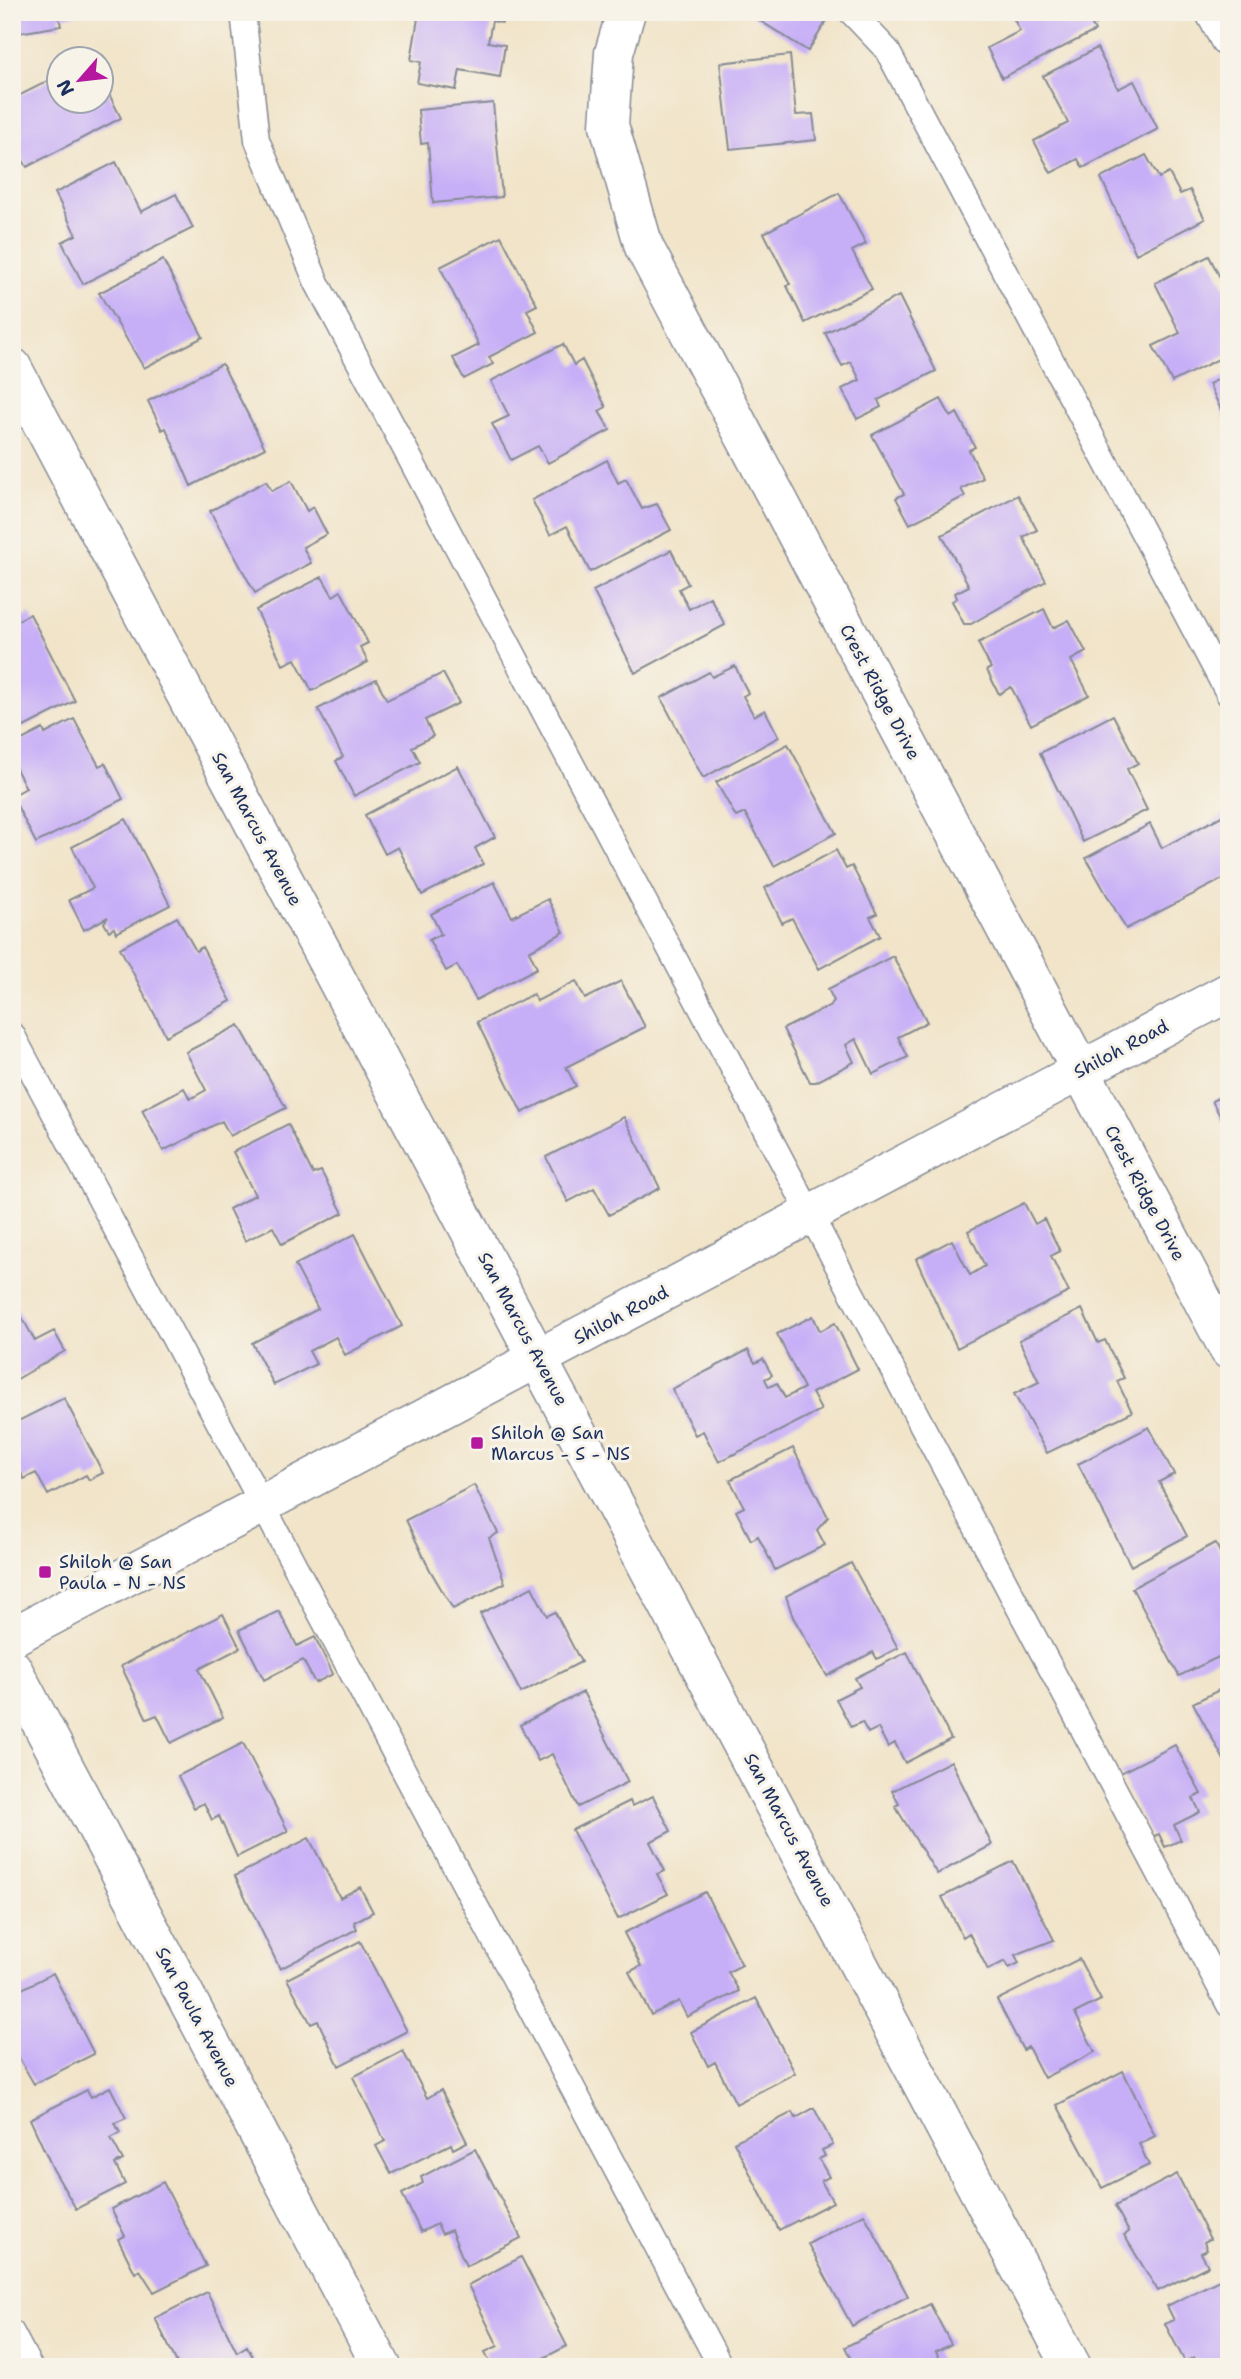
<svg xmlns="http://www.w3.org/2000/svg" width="1241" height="2379" viewBox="0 0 1241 2379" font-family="'Shantell Sans',sans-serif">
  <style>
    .building { fill: #c7aff7 }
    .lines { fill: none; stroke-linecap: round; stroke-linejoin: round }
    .service-casing { stroke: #868a94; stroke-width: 27 }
    .minor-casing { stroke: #868a94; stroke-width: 41 }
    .tertiary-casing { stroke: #868a94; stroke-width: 41 }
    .service { stroke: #fff; stroke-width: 24 }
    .minor { stroke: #fff; stroke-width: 38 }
    .tertiary { stroke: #fff; stroke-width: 38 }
    .poi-dot { fill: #b5179e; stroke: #f7f3e8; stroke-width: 2.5 }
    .labels { text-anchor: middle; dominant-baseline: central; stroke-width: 6; stroke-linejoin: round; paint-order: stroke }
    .street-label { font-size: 18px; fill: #1b2f5e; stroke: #f7f3e8 }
    .poi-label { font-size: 18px; fill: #1b2f5e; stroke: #f7f3e8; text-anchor: start }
  </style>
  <rect width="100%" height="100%" fill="#f7f3e8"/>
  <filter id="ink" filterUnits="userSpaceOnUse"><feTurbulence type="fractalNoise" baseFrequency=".0143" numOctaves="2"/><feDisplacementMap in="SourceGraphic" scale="14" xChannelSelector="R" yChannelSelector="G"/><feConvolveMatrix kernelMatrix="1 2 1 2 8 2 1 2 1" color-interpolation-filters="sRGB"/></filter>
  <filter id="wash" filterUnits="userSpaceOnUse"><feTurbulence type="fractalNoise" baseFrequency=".00686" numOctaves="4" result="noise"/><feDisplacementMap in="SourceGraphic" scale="28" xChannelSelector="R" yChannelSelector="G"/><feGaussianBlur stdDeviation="1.57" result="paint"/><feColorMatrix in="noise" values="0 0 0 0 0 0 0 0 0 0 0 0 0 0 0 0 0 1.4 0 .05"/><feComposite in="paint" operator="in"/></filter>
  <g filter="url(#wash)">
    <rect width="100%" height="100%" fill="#f1e4c9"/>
    <g id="blocks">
      <path class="building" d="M12 12H81V14L59 17 61 26 12 34Z
        M419 12H504L502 23 492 21 488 42 505 45 500 77 460 70 456 90 417 83 421 62 411 60Z
        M746 12H832L808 51Z
        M1010 12H1118L1092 26 1095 31 1002 78 987 48 1020 31Z
        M1097 48 1118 89 1134 81 1158 129 1083 168 1078 159 1051 173 1034 141 1068 123 1043 76Z
        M790 55 796 115 813 114 816 140 730 149 720 63Z
        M60 75V102H102V80L121 118 27 167 12 143V99Z
        M493 103 502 197 433 203 428 143 421 144 418 110Z
        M1146 155 1159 178 1169 173 1180 194 1190 190 1205 219 1136 254 1101 178Z
        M116 162 141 212 176 194 193 228 83 284 62 242 76 235 55 193Z
        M839 193 866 244 852 251 872 289 805 323 787 286 790 284 764 233Z
        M501 236 537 305 527 310 538 332 489 357 493 364 464 379 453 358 479 345 440 267Z
        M1209 256 1229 295V354L1172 382 1153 346 1180 333 1155 283Z
        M163 260 203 337 144 368 99 293Z
        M899 296 936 371 878 400 881 407 857 419 842 389 860 380 851 362 842 366 825 333Z
        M563 344 574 365 582 360 606 407 599 411 610 430 548 463 538 446 511 460 492 424 509 416 491 381Z
        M222 364 265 448 191 486 166 428 162 430 148 401Z
        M1229 374V427L1209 384Z
        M941 399 951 417 957 413 975 447 969 450 983 478 961 489 965 496 910 524 896 498 904 494 872 435Z
        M607 460 618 483 626 479 642 509 657 504 671 530 590 572 567 526 550 535 532 500Z
        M266 481 272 491 291 481 307 511 313 507 327 534 303 547 311 563 255 593 210 511Z
        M1018 495 1037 530 1023 537 1046 581 971 624H964L952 601 957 598 955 593 969 586 942 535Z
        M671 550 688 584 679 589 689 609 710 597 725 625 635 673 593 591Z
        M322 577 333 596 341 591 368 643 360 647 368 662 312 691 295 659 283 665 256 610Z
        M1044 609 1053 628 1069 620 1086 652 1071 660 1089 695 1031 725 1011 687 999 694 987 670 991 668 978 643Z
        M30 614 75 701 12 733V623Z
        M735 666 748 693 743 696 754 716 765 710 779 737 703 778 661 698 709 672 712 677Z
        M443 673 459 703 425 720 433 736 412 747 420 762 354 796 336 761 343 757 318 709 376 679 387 700Z
        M1113 715 1138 763 1127 769 1147 810 1083 842 1040 753Z
        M74 719 99 766 105 763 123 799 36 843 12 796 26 788 12 761V745L43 729 45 734Z
        M788 744 836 833 774 866 745 813 736 817 716 782Z
        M458 766 495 837 475 848 483 864 422 895 398 847 385 854 365 815Z
        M1229 812V876L1126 929 1086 858 1150 824 1162 848Z
        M126 819 170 905 116 933 114 928 109 931 104 923 108 917 84 930 69 900 93 888 72 847Z
        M836 850 846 869 852 866 877 914 870 917 880 936 819 969 792 918 782 923 765 888Z
        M494 882 512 917 548 899 564 932 529 951 537 968 476 1000 457 965 446 971 429 940 441 934 431 914Z
        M177 917 196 951 202 947 231 1001 166 1036 120 948Z
        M893 956 927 1022 898 1037 908 1057 873 1074 856 1039 846 1045 854 1062 816 1082H810L783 1029 829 1006 834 1001 828 989Z
        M576 981 585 999 621 981 645 1027 566 1067 576 1086 522 1113 477 1022 533 994 537 1001Z
        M239 1025 286 1108 230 1136 222 1121 163 1151 142 1110 184 1088 190 1099 206 1090 186 1052Z
        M1229 1092V1133L1212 1101Z
        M624 1117 660 1188 609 1215 594 1188 568 1202 546 1157Z
        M288 1124 313 1174 321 1171 343 1213 282 1244 273 1227 245 1241 229 1209 255 1195 233 1152Z
        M1024 1203 1035 1224 1044 1219 1060 1251 1051 1256 1069 1292 957 1348 916 1259 952 1240 970 1275 985 1266 968 1231Z
        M355 1234 402 1326 345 1355 336 1337 309 1351 316 1364 274 1385 252 1343 318 1309 295 1265Z
        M12 1299 35 1341 54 1331 65 1351 12 1382Z
        M1082 1309 1098 1343 1105 1340 1124 1378 1117 1381 1132 1412 1047 1453 1014 1394 1039 1382 1019 1340Z
        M813 1316 820 1331 835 1323 858 1369 812 1393 821 1410 719 1462 703 1431 695 1435 672 1389 748 1350 755 1363 763 1359 772 1375 765 1379 769 1387 777 1383 785 1398 804 1388 777 1334Z
        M64 1398 103 1473 89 1480 86 1475 48 1495 36 1473 24 1479 12 1455V1424Z
        M1149 1427 1174 1474 1159 1482 1187 1536 1131 1566 1078 1464Z
        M793 1448 828 1517 817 1530 825 1545 775 1570 758 1536 751 1540 736 1511 744 1507 730 1480Z
        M474 1485 498 1533 489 1538 505 1583 453 1609 430 1570 406 1520Z
        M1215 1543 1229 1568V1652L1179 1676 1132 1588Z
        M851 1563 898 1648 877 1659 873 1652 827 1676 793 1617 786 1596Z
        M532 1587 547 1616 555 1612 581 1662 521 1693 480 1614Z
        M279 1611 297 1646 315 1637 333 1674 315 1683 303 1660 264 1680 239 1630Z
        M223 1614 240 1648 199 1669 223 1717 171 1743 157 1715 147 1719 121 1666Z
        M907 1652 951 1739 905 1763 895 1743 888 1747 878 1728 868 1733 862 1722 851 1727 836 1699 860 1687 855 1678Z
        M1229 1685V1769L1193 1703Z
        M583 1692 628 1782 578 1807 552 1754 538 1761 520 1725Z
        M243 1743 288 1831 237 1857 219 1816 212 1820 204 1803 194 1808 178 1776Z
        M1175 1745 1201 1794 1193 1798 1200 1812 1174 1825 1181 1840 1165 1847 1159 1834 1152 1837 1120 1773Z
        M951 1761 992 1845 937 1874 895 1806 899 1804 892 1791Z
        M653 1796 671 1831 650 1842 665 1871 657 1874 668 1894 618 1919 572 1830 630 1801 632 1806Z
        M309 1838 340 1898 360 1887 373 1912 354 1922 357 1929 280 1969 235 1876Z
        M1013 1861 1054 1940 1015 1955 1019 1963 1009 1968 1005 1961 988 1970 969 1933 963 1937 942 1897Z
        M705 1892 742 1965 728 1972 739 1991 687 2017 679 2001 651 2015 629 1972 641 1966 624 1933Z
        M360 1941 407 2031 339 2066 318 2021 311 2024 287 1979Z
        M1079 1959 1101 2000 1075 2013 1095 2052 1044 2078 1028 2047 1023 2050 997 2000Z
        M53 1973 94 2054 34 2084 12 2046V1994Z
        M756 1998 795 2073 736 2104 715 2062 708 2066 691 2032Z
        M403 2051 427 2098 441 2090 467 2142 453 2149 451 2144 391 2174 376 2146 385 2141 353 2077Z
        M1123 2071 1155 2136 1139 2144 1149 2165 1102 2188 1057 2105Z
        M110 2087 126 2118 115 2123 120 2133 111 2138 123 2160 115 2164 125 2184 76 2209 53 2169 30 2119 87 2090 91 2097Z
        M814 2108 833 2145 822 2150 825 2156 819 2159 829 2177 821 2181 833 2202 779 2230 734 2142 793 2112 796 2118Z
        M475 2149 521 2238 466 2266 451 2230 442 2234 437 2224 421 2232 402 2194 423 2183 421 2177Z
        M1177 2174 1210 2239 1204 2242 1207 2250 1201 2253 1208 2266 1158 2291 1124 2235 1129 2232 1115 2206Z
        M163 2182 206 2266 154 2292 140 2270 135 2273 118 2239 125 2236 111 2209Z
        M864 2214 908 2296 852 2326 808 2244Z
        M521 2257 567 2346 526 2367H492L485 2352 498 2346 468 2285Z
        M1223 2278 1229 2290V2367H1199L1194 2357 1185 2362 1165 2324 1174 2320 1167 2306Z
        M207 2292 237 2352 247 2346 258 2367H170L177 2363 155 2318Z
        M930 2304 951 2344 936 2352 944 2367H855L845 2347Z"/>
    </g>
  </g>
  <g filter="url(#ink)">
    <use href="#blocks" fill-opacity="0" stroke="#868a94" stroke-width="2"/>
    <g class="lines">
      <defs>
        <path id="service" d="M243 12 257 140 317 283 1229 2005
          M851 12 887 50 1229 695
          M12 1034 721 2367
          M12 2333 30 2367"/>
        <path id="minor" d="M626 12 614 53 609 125 644 247 1229 1350
          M1215 12 1229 38
          M12 367 1072 2367
          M12 1668 382 2367"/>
        <path id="tertiary" d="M12 1637 1229 992"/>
      </defs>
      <use href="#service" class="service-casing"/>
      <use href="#minor" class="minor-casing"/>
      <use href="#tertiary" class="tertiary-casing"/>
      <use href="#service" class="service"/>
      <use href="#minor" class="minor"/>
      <use href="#tertiary" class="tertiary"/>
    </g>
  </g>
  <g class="poi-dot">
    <rect x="470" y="1436" width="14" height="14" rx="3.5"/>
    <rect x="38" y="1565" width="14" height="14" rx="3.5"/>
  </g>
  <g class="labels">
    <g class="street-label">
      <text transform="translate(880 692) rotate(62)">Crest Ridge Drive</text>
      <text transform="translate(257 829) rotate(62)">San Marcus Avenue</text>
      <text transform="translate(1121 1049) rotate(-28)">Shiloh Road</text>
      <text transform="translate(1145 1193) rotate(62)">Crest Ridge Drive</text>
      <text transform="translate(621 1315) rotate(-28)">Shiloh Road</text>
      <text transform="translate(523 1329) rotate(62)">San Marcus Avenue</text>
      <text transform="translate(789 1830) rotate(62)">San Marcus Avenue</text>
      <text transform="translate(197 2017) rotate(62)">San Paula Avenue</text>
    </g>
    <g class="poi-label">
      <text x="491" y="1433">Shiloh @ San<tspan x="491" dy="21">Marcus - S - NS</tspan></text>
      <text x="59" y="1562">Shiloh @ San<tspan x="59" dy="21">Paula - N - NS</tspan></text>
    </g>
  </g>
  <rect width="1241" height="2379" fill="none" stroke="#f7f3e8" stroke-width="42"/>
  <g transform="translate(80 80) rotate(242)"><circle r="33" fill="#f7f3e8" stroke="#9fa5b1" stroke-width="2"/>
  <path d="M0-5L12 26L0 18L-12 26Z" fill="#b5179e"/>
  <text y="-10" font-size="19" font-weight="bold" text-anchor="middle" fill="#1b2f5e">N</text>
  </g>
</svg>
